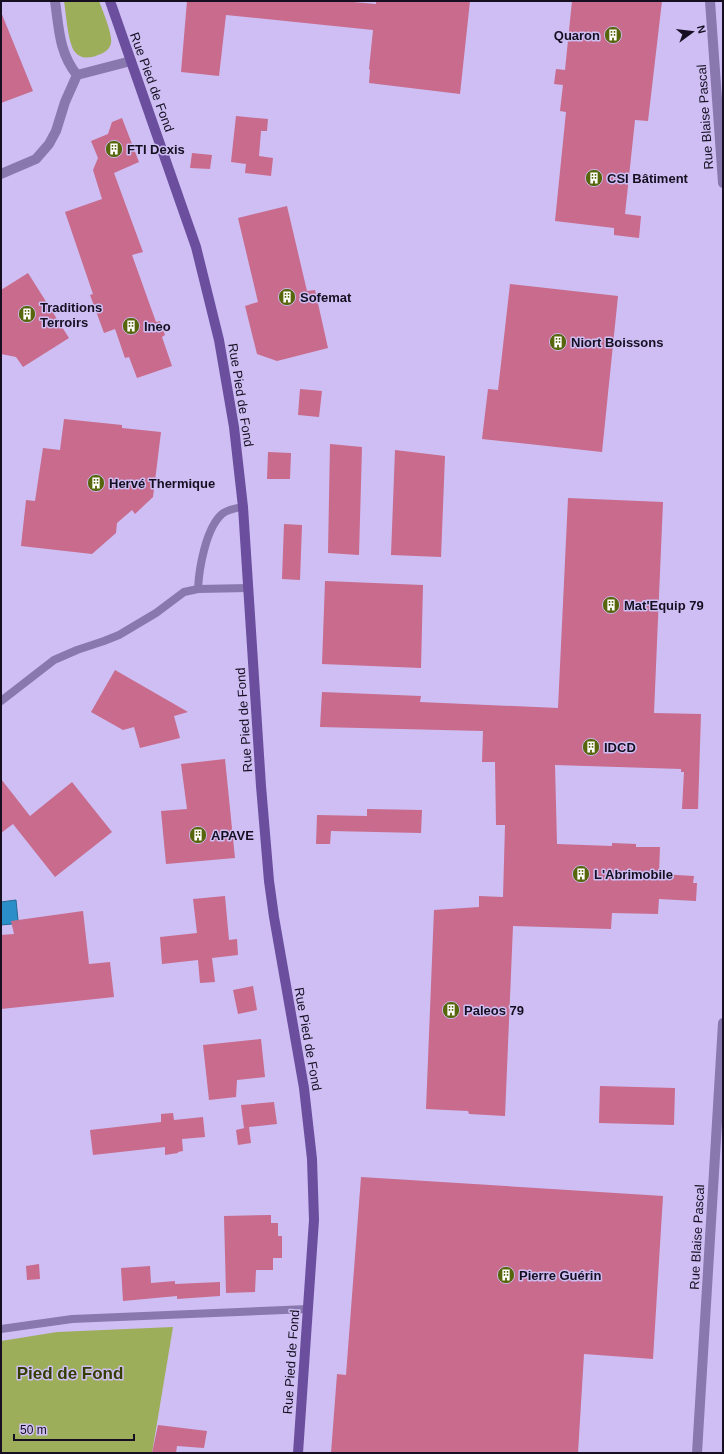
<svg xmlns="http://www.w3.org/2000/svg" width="724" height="1454" viewBox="0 0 724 1454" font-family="Arial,sans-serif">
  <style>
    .green { fill: #9dae5a }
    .water { fill: #2a8fc8; stroke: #246996 }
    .building { fill: #c86b8c }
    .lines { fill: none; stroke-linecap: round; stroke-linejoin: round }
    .lane { stroke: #8978ae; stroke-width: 8 }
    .street { stroke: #8978ae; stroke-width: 10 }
    .secondary { stroke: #6b4e9e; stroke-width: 10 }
    .labels { text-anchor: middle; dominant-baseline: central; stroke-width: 3; stroke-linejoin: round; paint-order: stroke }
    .poi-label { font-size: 13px; font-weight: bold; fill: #150f21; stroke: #cebef3; text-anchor: start }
    .street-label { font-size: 13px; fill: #150f21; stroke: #cebef3 }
    .district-label { font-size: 17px; font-weight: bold; fill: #353e01; stroke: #cebef3 }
  </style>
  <rect width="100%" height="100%" fill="#cebef3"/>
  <path class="green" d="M64 1H99C102 9 113 35 111 43 110 51 100 55 92 57 86 58 80 58 75 52 68 44 66 13 64 1Z
    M173 1327 152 1453H1V1341L57 1332Z"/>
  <path class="water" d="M16 900 18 920 12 924 1 925V902Z"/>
  <path class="building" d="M187 1H342L376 4V1H470L460 94 369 83 370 70 369 69 373 30 226 15 219 76 181 72Z
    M572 1H662L648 121 635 120 625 214 641 216 639 238 614 235V228L555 221 566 112 560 111 563 85 554 84 556 69 565 70Z
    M1 12 33 91 1 103Z
    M236 116 268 119 267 131H261L259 156 273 158 271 176 245 173 246 164 231 162Z
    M122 118 139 162 114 173 143 252 132 255 156 322 160 321 165 335 162 337 172 366 137 378 129 357 125 358 115 329 104 333 90 295 93 294 65 212 102 199 93 170 98 158 91 141 108 134 112 122Z
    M192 153 212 155 210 169 190 168Z
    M287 206 307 291 315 290 328 348 277 361 257 354 245 306 258 302 238 218Z
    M28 273 69 338 23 367 16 357 1 354V290Z
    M510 284 618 296 602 452 482 439 488 389 498 390Z
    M300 389 322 391 319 417 298 415Z
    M64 419 122 425V428L161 432 153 497 135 514 132 510 117 523 116 533 92 554 21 546 26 500 35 501 43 448 60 450Z
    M330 444 362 447 359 555 328 553Z
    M395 450 445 456 441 557 391 555Z
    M268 452 291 453 290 479H267Z
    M568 498 663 502 654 713 701 714 698 809H682L684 772H681V769L555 765 557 844 612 846V843L636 844V847H660L659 874 694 876 693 883H697L696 901 659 899 658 914 612 913 611 929 513 926 505 1116 469 1114 468 1111 426 1109 434 910 479 907V896L503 897 505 825H496L495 762H482L483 731 320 727 322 692 421 696 420 702 558 708Z
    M284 524 302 525 300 580 282 579Z
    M325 581 423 585 421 668 322 664Z
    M115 670 188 712 174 716 180 738 140 748 134 727 123 730 91 712Z
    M225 759 235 858 166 864 161 811 187 809 181 764Z
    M1 779 30 816 72 782 112 832 55 877 13 824 1 833Z
    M367 809 422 810 421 833 331 831 330 844H316L317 815 367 816Z
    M225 896 229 940 237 939 238 955 212 958 215 982 200 983 198 960 162 964 160 937 197 933 193 899Z
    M83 911 89 964 110 962 114 997 1 1009V935L14 934 11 921Z
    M253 986 257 1010 238 1014 233 990Z
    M261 1039 265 1077 237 1080 236 1097 209 1100 203 1045Z
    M600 1086 675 1088 674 1125 599 1123Z
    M274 1102 277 1124 249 1127 251 1143 238 1145 236 1130 249 1127 244 1128 241 1105Z
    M173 1113 174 1120 203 1117 205 1137 182 1139 183 1151 178 1152V1153L165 1155V1147L93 1155 90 1130 161 1122V1114Z
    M361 1177 663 1196 653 1359 584 1354 578 1453H331L337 1374 346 1375Z
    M271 1215V1223H278V1236H282V1258H273V1270H256L255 1292 226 1293 224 1216Z
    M39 1264 40 1279 27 1280 26 1266Z
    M150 1266 151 1283 175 1281V1284L220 1282V1296L177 1299V1296L123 1301 121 1268Z
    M158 1425 207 1431 204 1448 177 1446 176 1453H152Z"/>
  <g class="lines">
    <path class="lane" d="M198 589C199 568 206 528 222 514 228 509 236 508 243 507
      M1 701 54 660 77 650 104 641 119 635 156 613 184 592 198 589 248 588
      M1 1329 72 1319 308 1309"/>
    <path class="street" d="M55 1C59 28 59 53 77 75
      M710 1 723 183
      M1 174 36 159 49 144 56 131 65 102 77 75 131 61
      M697 1453 723 1023"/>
    <path class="secondary" d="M110 1 196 247 219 340 234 427 243 507 261 786 269 881 274 917 304 1088 312 1159 314 1220 298 1453"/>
  </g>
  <defs>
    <symbol id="building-disc" viewBox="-11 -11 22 22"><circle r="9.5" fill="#58660b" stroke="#cebef3"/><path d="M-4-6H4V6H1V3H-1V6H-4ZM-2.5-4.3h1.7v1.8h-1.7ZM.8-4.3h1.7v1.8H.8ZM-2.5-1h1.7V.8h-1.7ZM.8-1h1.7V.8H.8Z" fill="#fff"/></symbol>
  </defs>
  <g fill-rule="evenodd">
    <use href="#building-disc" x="603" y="25" width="20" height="20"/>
    <use href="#building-disc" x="104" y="139" width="20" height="20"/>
    <use href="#building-disc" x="584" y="168" width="20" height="20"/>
    <use href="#building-disc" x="277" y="287" width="20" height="20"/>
    <use href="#building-disc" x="17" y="304" width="20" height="20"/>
    <use href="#building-disc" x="121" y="316" width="20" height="20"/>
    <use href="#building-disc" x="548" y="332" width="20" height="20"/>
    <use href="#building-disc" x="86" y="473" width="20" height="20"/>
    <use href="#building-disc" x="601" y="595" width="20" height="20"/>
    <use href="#building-disc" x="581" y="737" width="20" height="20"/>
    <use href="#building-disc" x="188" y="825" width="20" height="20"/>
    <use href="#building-disc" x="571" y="864" width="20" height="20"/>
    <use href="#building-disc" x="441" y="1000" width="20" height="20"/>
    <use href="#building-disc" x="496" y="1265" width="20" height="20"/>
  </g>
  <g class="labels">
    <g class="poi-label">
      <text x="600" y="35" text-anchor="end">Quaron</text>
      <text x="127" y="149">FTI Dexis</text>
      <text x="607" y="178">CSI Bâtiment</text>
      <text x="300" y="297">Sofemat</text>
      <text x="40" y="307">Traditions<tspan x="40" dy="15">Terroirs</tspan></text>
      <text x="144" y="326">Ineo</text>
      <text x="571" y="342">Niort Boissons</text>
      <text x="109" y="483">Hervé Thermique</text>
      <text x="624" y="605">Mat'Equip 79</text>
      <text x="604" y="747">IDCD</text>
      <text x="211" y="835">APAVE</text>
      <text x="594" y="874">L'Abrimobile</text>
      <text x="464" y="1010">Paleos 79</text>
      <text x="519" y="1275">Pierre Guérin</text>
    </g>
    <g class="street-label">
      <text transform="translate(152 82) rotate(70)">Rue Pied de Fond</text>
      <text transform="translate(705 117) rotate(-94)">Rue Blaise Pascal</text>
      <text transform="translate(241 395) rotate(81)">Rue Pied de Fond</text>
      <text transform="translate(244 720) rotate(-94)">Rue Pied de Fond</text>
      <text transform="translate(308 1039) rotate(80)">Rue Pied de Fond</text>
      <text transform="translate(697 1237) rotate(-87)">Rue Blaise Pascal</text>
      <text transform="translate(291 1362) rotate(-86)">Rue Pied de Fond</text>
    </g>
    <g class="district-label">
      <text x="70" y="1373">Pied de Fond</text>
    </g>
  </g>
  <rect width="724" height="1454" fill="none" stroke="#150f21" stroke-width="4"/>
  <g transform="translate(692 32) rotate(75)" stroke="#cebef3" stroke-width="3" paint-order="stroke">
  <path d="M0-3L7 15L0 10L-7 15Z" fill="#150f21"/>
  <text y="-6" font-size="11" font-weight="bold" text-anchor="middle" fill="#150f21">N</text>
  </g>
  <path d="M14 1434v6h120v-6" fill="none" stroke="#150f21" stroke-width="2"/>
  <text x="20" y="1434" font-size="12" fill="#150f21" stroke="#cebef3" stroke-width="3" paint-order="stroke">50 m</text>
</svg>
